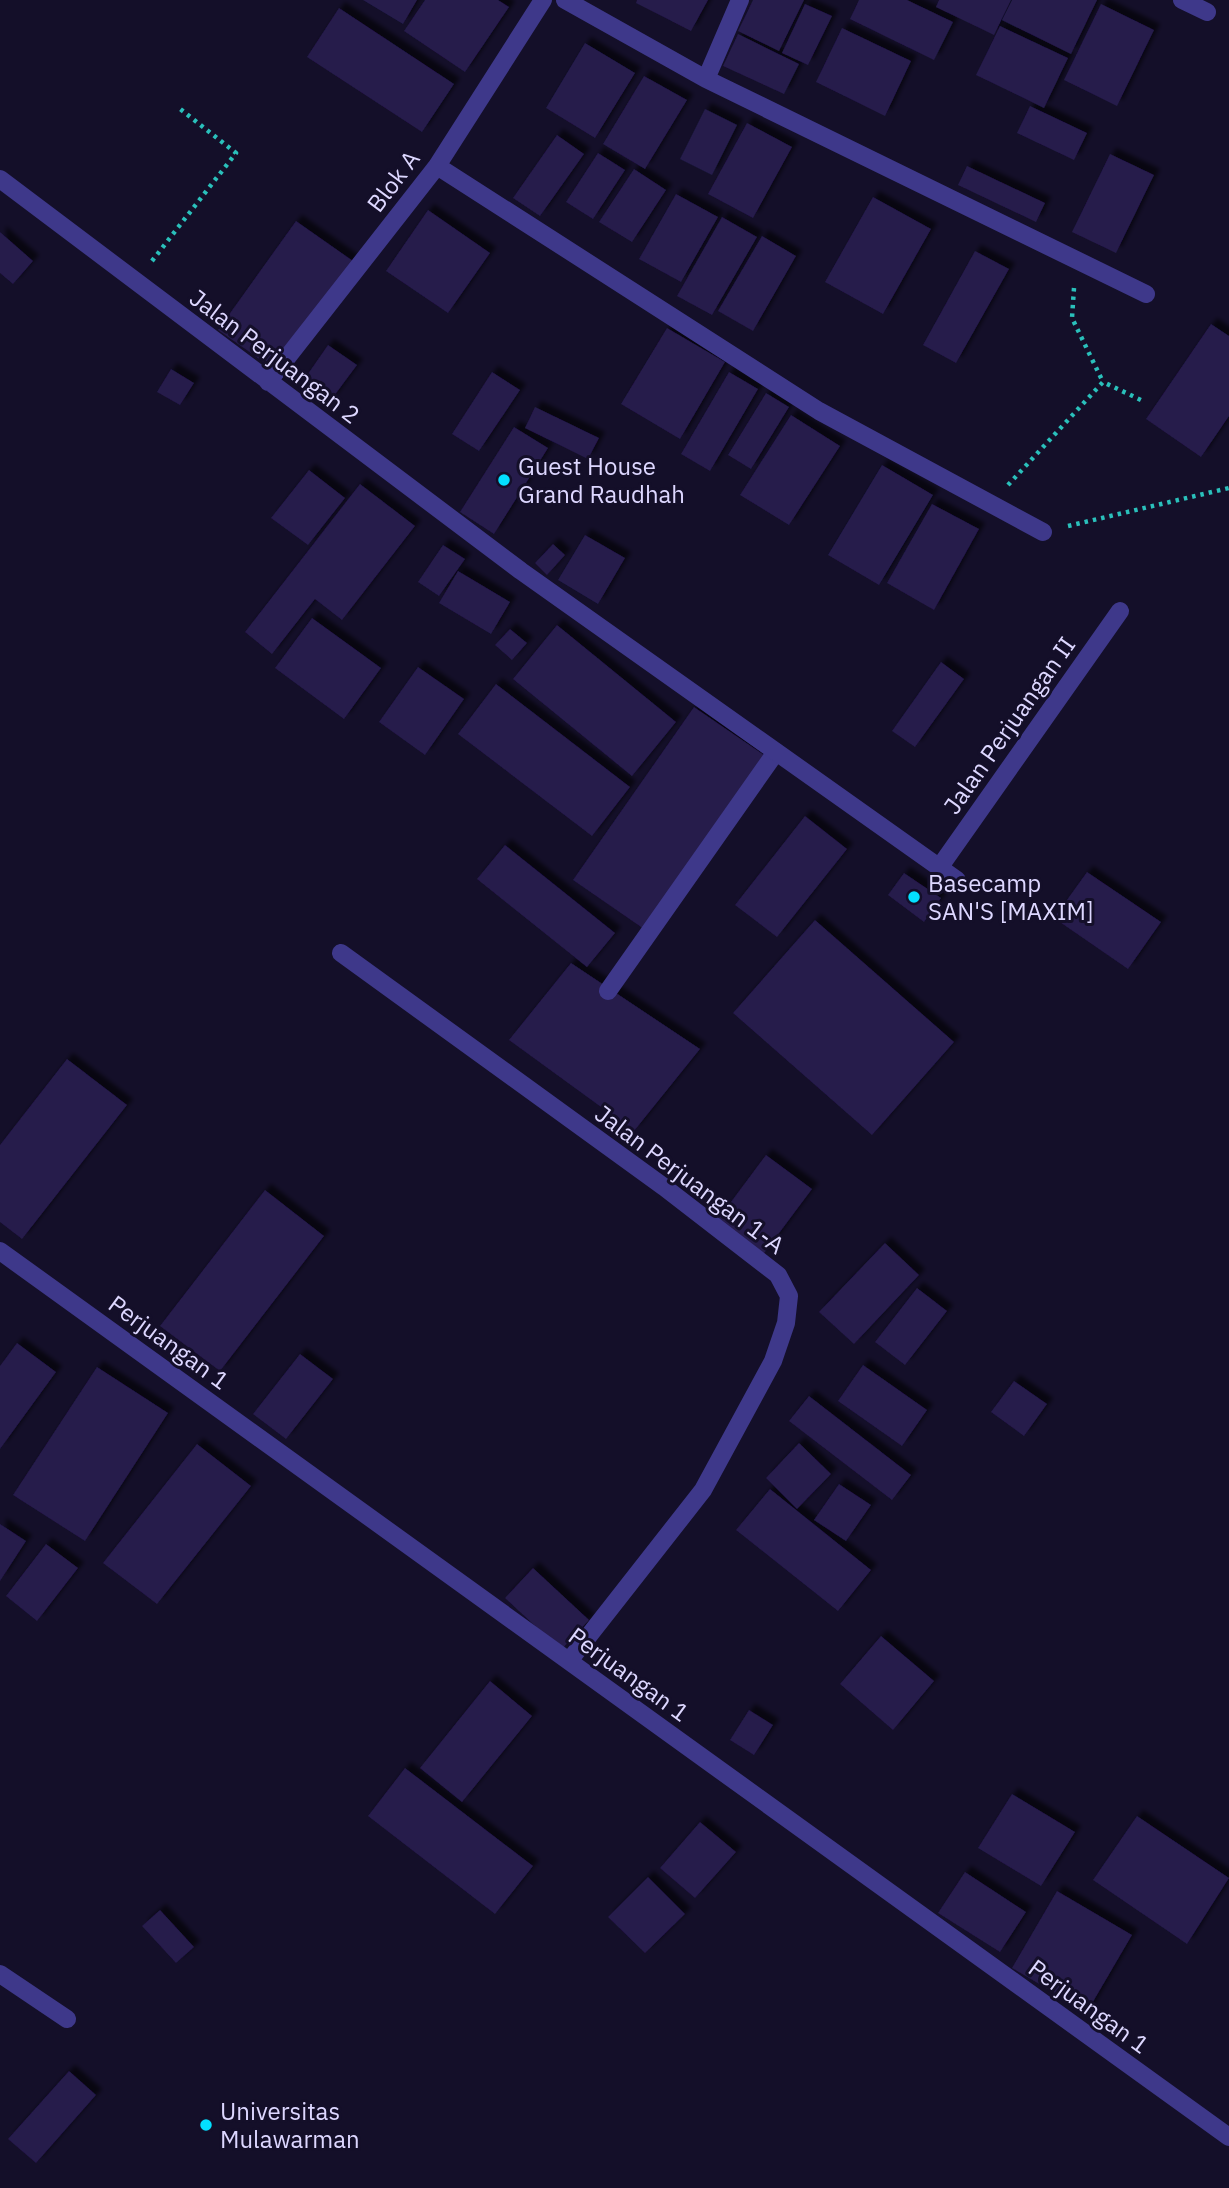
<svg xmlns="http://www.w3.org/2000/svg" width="1229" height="2188" viewBox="0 0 1229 2188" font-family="'IBM Plex Sans',sans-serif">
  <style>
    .building { fill: #251a4b; filter: url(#shadow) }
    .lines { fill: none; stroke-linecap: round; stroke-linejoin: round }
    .path { stroke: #2ac0bb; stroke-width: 4.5; stroke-dasharray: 3.5 5; stroke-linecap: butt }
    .service { stroke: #3e388a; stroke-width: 18 }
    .minor { stroke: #3e388a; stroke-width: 18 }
    .poi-dot { fill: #03dfff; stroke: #140f29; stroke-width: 2.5 }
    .labels { text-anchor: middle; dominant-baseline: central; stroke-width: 6; stroke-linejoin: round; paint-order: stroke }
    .street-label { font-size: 24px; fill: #ddd7ff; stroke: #140f29 }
    .poi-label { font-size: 24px; fill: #ddd7ff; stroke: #140f29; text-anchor: start }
  </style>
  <defs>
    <filter id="shadow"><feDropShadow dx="6" dy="-6" stdDeviation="2" flood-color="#0009"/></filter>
  </defs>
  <rect width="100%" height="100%" fill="#140f29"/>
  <path class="building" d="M363 0H417L403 24Z
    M425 0H498L509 7 465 72 404 31Z
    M637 0H708L691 31 636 3Z
    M753 0H804L779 51 738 31Z
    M859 0H907L953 22 934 60 850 19Z
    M939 0H1011L994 35 936 7Z
    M1012 0H1097L1071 54 1002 20Z
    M805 4 832 16 808 65 782 53Z
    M1101 4 1154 30 1117 106 1064 80Z
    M339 8 454 84 422 132 307 57Z
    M1000 26 1068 58 1044 108 976 75Z
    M842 28 911 61 885 116 816 82Z
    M738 34 799 64 784 94 723 66Z
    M585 43 635 73 595 138 546 108Z
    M644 76 687 100 645 169 603 144Z
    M1030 106 1087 133 1074 160 1017 133Z
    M705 109 737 125 712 175 680 159Z
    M747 123 792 147 753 218 708 194Z
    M557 135 584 154 540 216 513 198Z
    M598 153 625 170 593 219 566 202Z
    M1110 154 1154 175 1116 253 1072 232Z
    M967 166 1045 203 1036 222 958 185Z
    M634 169 666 190 632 242 599 222Z
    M676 194 718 217 681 282 639 259Z
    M873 197 931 229 883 314 825 282Z
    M428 210 490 253 448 313 386 271Z
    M722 217 757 237 712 315 677 296Z
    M296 221 353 261 275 370 218 330Z
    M0 232 33 261 13 284 0 273Z
    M762 236 796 256 753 331 718 311Z
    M975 251 1009 269 956 363 923 345Z
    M1211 324 1229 336V416L1201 457 1146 419Z
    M667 328 725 362 680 439 621 404Z
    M328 345 357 365 331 400 303 381Z
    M171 369 194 383 180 405 157 392Z
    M492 372 520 390 479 451 452 434Z
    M729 372 758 389 710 471 681 454Z
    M766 393 789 407 751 469 728 455Z
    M535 407 599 438 588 459 525 428Z
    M791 415 840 446 789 525 740 495Z
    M514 427 548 448 494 534 460 512Z
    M882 465 933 495 879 585 828 555Z
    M309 470 345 498 308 545 271 518Z
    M360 484 415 526 342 620 315 599 272 654 245 632Z
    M932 504 979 529 934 610 887 583Z
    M585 535 625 558 598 604 558 580Z
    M553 544 565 555 547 575 535 563Z
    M443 545 465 559 439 596 418 582Z
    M458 571 510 602 491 634 439 603Z
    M312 618 381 668 344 719 275 668Z
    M557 625 676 722 632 776 513 679Z
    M510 629 527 643 512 660 495 645Z
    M941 662 964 679 915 747 892 731Z
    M418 667 464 699 425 755 379 722Z
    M496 684 630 787 592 836 458 734Z
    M694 707 764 755 644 929 573 880Z
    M805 816 847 849 777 937 735 905Z
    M505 845 615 933 587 967 477 879Z
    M1087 872 1161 922 1128 969 1054 918Z
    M904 873 941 898 924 922 888 895Z
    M815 920 954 1042 872 1135 733 1013Z
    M571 963 700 1049 634 1131 509 1040Z
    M67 1059 127 1105 22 1239 0 1222V1145Z
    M766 1155 812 1189 762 1256 716 1222Z
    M265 1190 324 1236 220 1371 160 1326Z
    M885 1243 919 1275 854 1344 819 1312Z
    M917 1288 947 1311 905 1365 875 1342Z
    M17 1343 56 1372 0 1449V1366Z
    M300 1354 333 1379 286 1439 253 1414Z
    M863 1365 927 1410 902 1446 838 1401Z
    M97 1367 168 1413 85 1541 13 1495Z
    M1014 1381 1047 1404 1024 1436 991 1412Z
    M809 1396 911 1475 892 1500 789 1421Z
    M799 1443 831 1474 797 1509 766 1478Z
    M197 1444 251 1486 157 1604 103 1563Z
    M839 1484 871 1505 846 1541 814 1520Z
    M770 1489 871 1570 838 1611 736 1530Z
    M0 1524 26 1541 0 1581Z
    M46 1544 78 1568 37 1621 6 1596Z
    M533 1568 589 1620 561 1650 505 1598Z
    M881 1636 934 1681 893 1730 840 1684Z
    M490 1681 532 1716 462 1802 420 1768Z
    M749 1710 773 1725 754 1755 730 1740Z
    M405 1768 533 1866 495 1914 368 1816Z
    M1012 1794 1075 1832 1041 1886 978 1848Z
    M1137 1816 1229 1878 1187 1944 1093 1880Z
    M700 1822 736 1852 695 1898 660 1868Z
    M965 1872 1026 1912 1000 1952 938 1913Z
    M648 1877 685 1914 645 1953 608 1917Z
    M1057 1891 1132 1935 1087 2012 1012 1968Z
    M160 1910 194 1947 176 1963 142 1926Z
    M69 2071 96 2095 36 2163 8 2139Z"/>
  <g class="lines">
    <path class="path" d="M152 261 236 153 179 108
      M1074 288 1072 318 1103 382
      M1008 485 1103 382 1141 400
      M1068 526 1229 488"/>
    <path class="service" d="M608 991 776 752"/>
    <path class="minor" d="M565 0 706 79 1146 294
      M1182 0 1207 12
      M706 79 740 0
      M437 166 819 411 1043 532
      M0 179 521 571 957 880
      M268 382 437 166 543 0
      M939 868 1120 611
      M341 953 664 1187 778 1275 789 1296 786 1323 773 1361 703 1490 569 1661
      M0 1251 1229 2137
      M0 1974 67 2019"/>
  </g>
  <g class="poi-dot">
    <circle cx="504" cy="480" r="7"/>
    <circle cx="914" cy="897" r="7"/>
    <circle cx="206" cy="2125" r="7"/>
  </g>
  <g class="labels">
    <g class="street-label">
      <text transform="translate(393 181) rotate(-53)">Blok A</text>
      <text transform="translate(275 356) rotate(37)">Jalan Perjuangan 2</text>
      <text transform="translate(1009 725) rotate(-55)">Jalan Perjuangan II</text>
      <text transform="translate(690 1179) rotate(37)">Jalan Perjuangan 1-A</text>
      <text transform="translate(169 1342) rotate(36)">Perjuangan 1</text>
      <text transform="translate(629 1674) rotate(36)">Perjuangan 1</text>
      <text transform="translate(1089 2006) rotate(36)">Perjuangan 1</text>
    </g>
    <g class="poi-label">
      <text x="518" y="466">Guest House<tspan x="518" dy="28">Grand Raudhah</tspan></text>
      <text x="928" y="883">Basecamp<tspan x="928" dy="28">SAN'S [MAXIM]</tspan></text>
      <text x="220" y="2111">Universitas<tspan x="220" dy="28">Mulawarman</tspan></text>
    </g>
  </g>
</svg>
